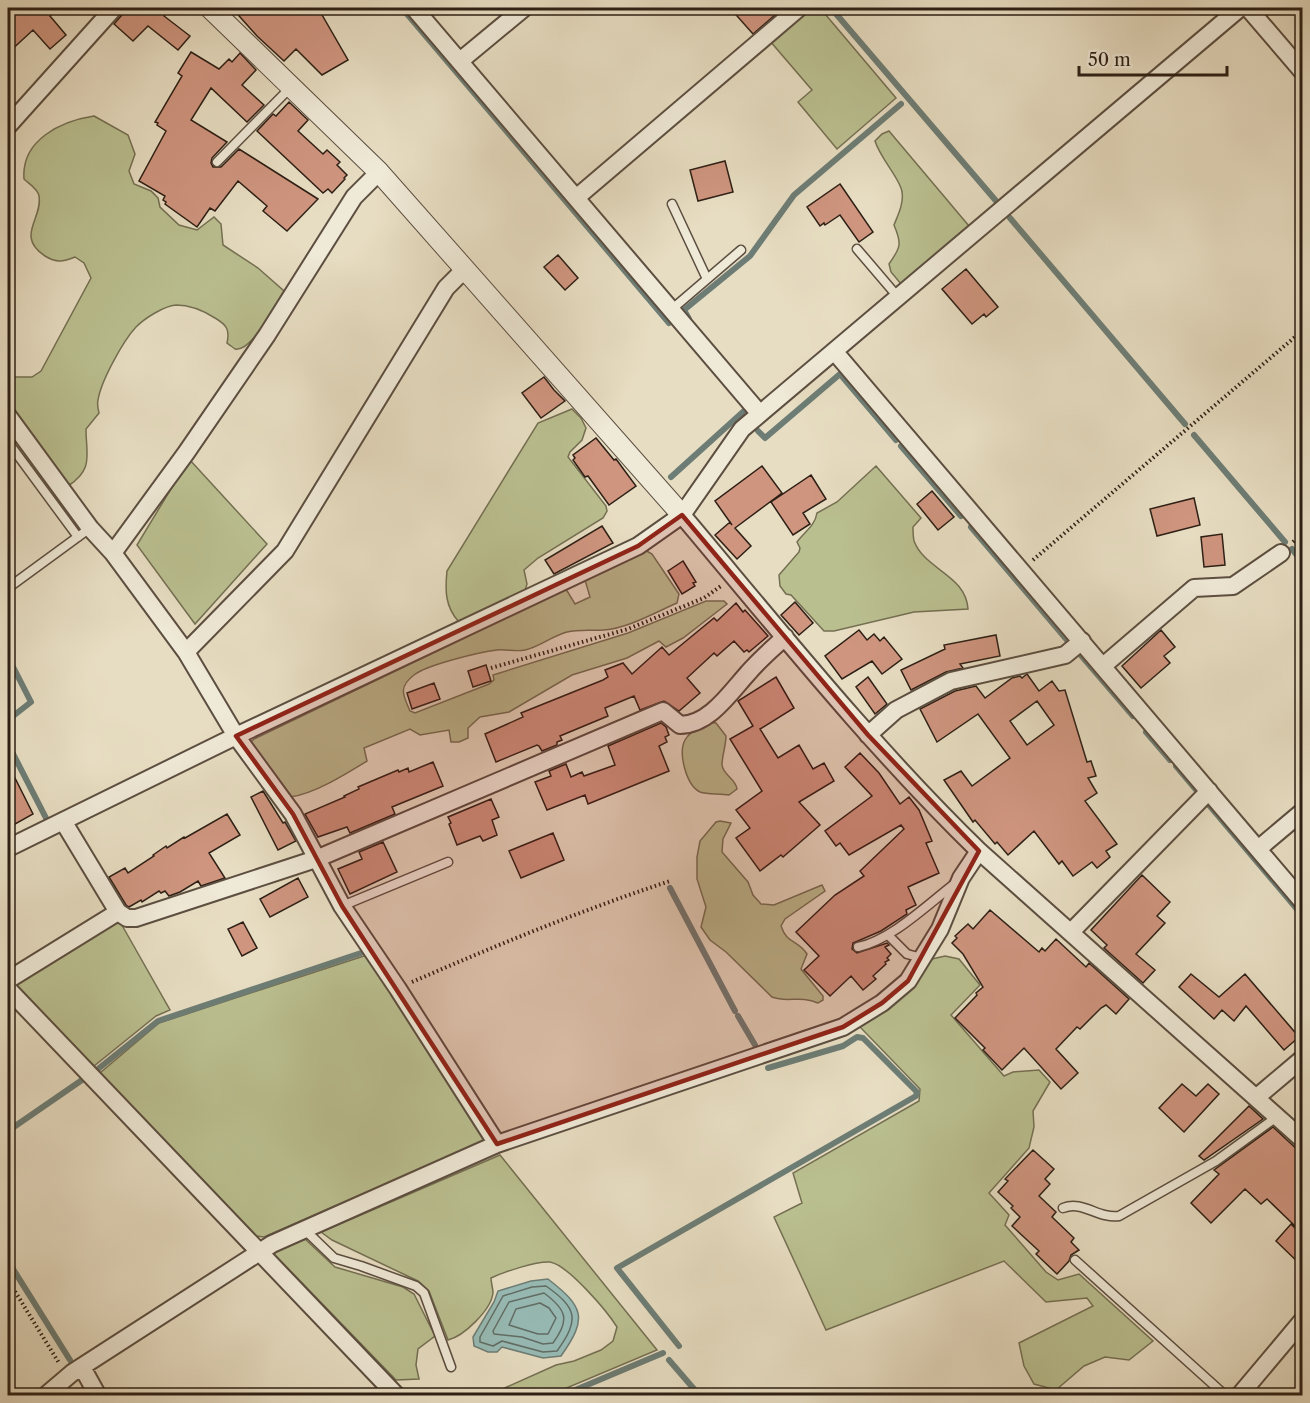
<svg xmlns="http://www.w3.org/2000/svg" width="1310" height="1403" viewBox="0 0 1310 1403" font-family="'Libre Caslon Text',serif">
  <style>
    .green { fill: #babf90; stroke: #746f52; stroke-width: 1.5 }
    .water { fill: #97bbb5; stroke: #6d7d75; stroke-width: 1.5 }
    .lines { fill: none; stroke-linecap: round; stroke-linejoin: round }
    .shore { stroke: #626d65; stroke-width: 1.5 }
    .stream { stroke: #6d7d75; stroke-width: 6 }
    .building { fill: #cf957f; stroke: #2d1f15; stroke-width: 1.5; fill-rule: evenodd }
    .service-casing { stroke: #5c4e40; stroke-width: 11 }
    .minor-casing { stroke: #5c4e40; stroke-width: 20 }
    .tertiary-casing { stroke: #5c4e40; stroke-width: 22 }
    .path { stroke: #2d1f15; stroke-width: 4; stroke-dasharray: 1.5 3; stroke-linecap: butt }
    .service { stroke: #efe9d7; stroke-width: 8 }
    .minor { stroke: #efe9d7; stroke-width: 16 }
    .tertiary { stroke: #efe9d7; stroke-width: 20 }
    .marked { fill: #8f2418; fill-opacity: 0.2; stroke: #8f2418; stroke-width: 4.5; stroke-linejoin: round }
  </style>
  <rect width="100%" height="100%" fill="#e7ddc2"/>
  <filter id="stains"><feTurbulence type="fractalNoise" baseFrequency=".00333" numOctaves="4"/><feColorMatrix values="0 0 0 0 .2 0 0 0 0 .09 0 0 0 0 .02 0 0 0 .5 -.17"/></filter>
  <radialGradient id="worn" r=".72"><stop offset=".6" stop-color="#630" stop-opacity="0"/><stop offset="1" stop-color="#630" stop-opacity=".3"/></radialGradient>
  <path class="green" d="M809 8H820L896 98 837 149 798 102 812 90 770 41Z
    M94 116 128 135 135 154 129 171 134 184 151 191 158 198 160 207 179 225 197 230 214 217 221 224 223 245 258 268 284 291C276 304 252 352 235 349 234 348 228 344 227 343 230 330 227 325 215 318 204 311 190 305 176 305 164 306 145 318 136 327 123 341 101 381 98 400 97 404 98 409 99 413L86 429C86 455 94 469 68 486L8 401V373L11 377H32L41 371 91 278 84 263 75 257C63 262 56 263 45 256 15 236 43 219 39 196 38 189 29 184 24 179 21 140 61 121 94 116Z
    M889 131 969 226 901 284 891 272 889 264C901 247 902 244 894 225 898 215 904 203 902 192 901 180 880 158 875 141L882 134Z
    M572 409 581 418 586 428 582 440 570 452 568 457 606 506 607 511 603 518 538 558 524 570 527 584 525 591 459 622C445 607 445 590 447 571L538 423Z
    M189 459 267 544 195 624 137 545Z
    M876 466 921 518 913 527C913 531 913 536 914 541 925 570 966 575 968 609L914 612 834 631H824L791 595 786 594 780 586 779 575 799 552 800 548 797 542C804 532 815 526 817 513L837 502Z
    M645 550 652 554 679 594 677 603C654 613 628 628 604 630 591 631 580 629 567 632 552 636 539 647 525 650 516 652 506 649 497 650 480 652 426 665 414 675 398 687 403 695 410 711L415 713 489 684 494 680 493 675 628 633 706 601H724L727 604 683 638 666 647 659 641 627 658 572 675 509 712 480 717 468 728V738L459 742H451L449 730 420 735 410 729 364 748 367 761C346 774 314 794 290 797L249 744 254 739 566 589 575 604 590 597 585 580Z
    M708 722 716 723 726 736C726 745 722 756 722 765 723 775 736 779 737 789L729 795C721 793 708 795 700 792 686 785 678 753 685 740 690 731 700 727 708 722Z
    M720 821 731 823 723 839 722 852 748 882 753 895 761 904 774 905 822 885 825 891 785 919 781 926C787 944 798 940 807 954L801 969 823 996V1000L818 1003C800 995 787 1003 772 997L726 952 710 940 701 927 706 907 697 879V857L700 841 716 822Z
    M119 920 170 1010 156 1016 94 1066 17 987V982Z
    M367 955 484 1134V1141L264 1237 256 1236 100 1073 159 1023Z
    M945 956 959 959 980 985 951 1015 1004 1076 1013 1072 1039 1070 1050 1082 1033 1111 1034 1127 1029 1148 989 1193 1009 1215 1005 1225 1046 1272 1058 1280 1079 1274 1153 1341 1129 1360 1105 1357 1084 1366 1056 1390 1034 1384 1024 1366 1019 1343 1093 1306 1087 1298 1046 1302 1004 1261 826 1330 774 1217 802 1203 793 1173 919 1101 920 1089 860 1027 883 1012 912 989 932 959Z
    M500 1155 657 1350 550 1395H482L498 1391 556 1365 574 1361 601 1350 613 1341 617 1327C607 1311 568 1265 550 1262 536 1261 504 1272 491 1278 491 1283 493 1288 493 1293 491 1310 464 1336 448 1340L429 1291 418 1281 332 1240 321 1232Z
    M304 1238 335 1267 403 1287 414 1294 435 1336 418 1349 416 1365 419 1379 396 1380 274 1254V1251Z"/>
  <path class="water" d="M548 1279C584 1307 588 1318 561 1356L543 1358 502 1347 497 1352H488L474 1346 473 1337 494 1302 498 1291 531 1281Z"/>
  <g class="lines">
    <path class="shore" d="M546 1286C577 1308 580 1319 557 1351L543 1352 502 1341 493 1346 480 1342V1337L503 1296 532 1287Z
      M544 1293C567 1310 570 1320 553 1343L543 1344 522 1337 494 1334 493 1331 509 1302Z
      M540 1303 549 1308 556 1318 548 1334H538L509 1325 516 1309Z"/>
    <path class="stream" d="M402 8 669 323
      M831 8 997 202
      M1010 218 1185 424
      M689 319 684 310 750 256 794 195 901 104
      M758 431 765 438 840 374 896 440
      M1194 435 1285 542
      M901 446 961 516
      M671 477 744 411
      M971 527 1067 640
      M1292 549 1302 562
      M1079 653 1133 716
      M8 657 31 702 8 720
      M1146 732 1170 760
      M8 744 46 818
      M1176 766 1198 792
      M1209 805 1302 915
      M670 888 735 1011
      M738 1016 755 1045
      M98 1069 158 1021 361 953
      M8 1131 82 1080
      M8 1261 70 1360
      M679 1346 617 1268 916 1096 917 1092 863 1038 857 1037 843 1046 768 1068
      M669 1360 700 1396
      M561 1396 663 1353"/>
  </g>
  <path class="building" d="M8 8H58L50 16 66 35 50 49 33 30 8 53Z
    M124 8H171L164 16 190 36 178 50 148 26 133 41 114 24 122 15Z
    M232 8H318L348 60 322 75 296 49 284 61 257 36Z
    M730 8H783L753 34Z
    M191 52 219 69 229 59 232 62 240 53 256 70 242 85 264 105 247 122 211 88 191 120 227 142 212 158 211 163 213 167H221L239 149 318 199 287 231 263 211 267 206 238 181 215 211 210 208 197 227 165 204 166 202 163 200 165 196 139 181 166 131 157 125 158 123 155 122 182 76 178 73Z
    M289 102 308 120 298 131 323 154 327 150 340 162 337 165 347 175 344 178 345 179 332 193 328 189 323 193 257 131 273 114 276 116Z
    M725 161 733 192 698 201 690 170Z
    M840 184 873 232 859 242 840 215 825 225 824 223 820 226 807 207Z
    M558 255 578 278 565 290 544 267Z
    M966 269 998 307 986 317 984 314 972 324 942 289Z
    M544 377 554 390 565 401 541 418 522 393Z
    M596 438 614 460 616 459 619 463 636 486 609 505 588 476 585 477 573 460 575 458 573 455Z
    M762 466 782 493 735 528 751 546 737 559 715 535 730 522 732 525 715 501Z
    M811 475 826 499 803 513 810 524 793 535 771 502Z
    M932 491 954 517 938 530 917 504Z
    M1194 498 1200 525 1157 536 1150 509Z
    M602 526 613 543 554 574 545 560Z
    M1222 534 1225 565 1204 567 1201 537Z
    M683 561 696 582 693 583 695 586 682 594 668 571Z
    M795 602 813 623 799 635 781 615Z
    M736 603 743 612 745 610 768 636 749 652 747 650 744 652 734 641 717 656 714 653 687 678 700 693 679 711 664 701 640 710 634 696 605 708 608 716 560 736 562 740 557 742V745L542 751 539 746 537 745 496 762 485 734 523 717 521 713 603 680 608 677 605 670 623 663 632 674 662 647 669 655 714 618 717 621Z
    M859 630 867 640 874 634 880 641 884 637 902 659 882 674 872 661 842 679 825 656Z
    M1161 630 1175 647 1164 656 1170 663 1141 688 1122 666Z
    M996 635 1000 656 960 664 963 668 946 672 911 690 901 670 945 649 944 645Z
    M486 665 491 681 473 687 468 671Z
    M1027 674 1039 691 1052 681 1059 691 1065 690 1087 762 1091 761 1096 776 1088 778 1097 793 1085 801 1117 844 1106 851 1110 857 1097 868 1092 862 1073 876 1062 861 1059 864 1034 831 1008 855 997 842 995 844 975 820 973 822 944 780 961 771 972 786 1010 758 978 714 937 742 920 709 955 691 976 686 985 698 1012 678 1020 676 1022 678ZM1037 701 1054 725 1027 745 1010 721Z
    M776 677 794 708 760 729 778 758 799 745 813 769 824 763 834 781 799 802 820 825 783 857 781 855 760 871 736 838 750 828 736 810 762 791 730 739 753 726 738 701Z
    M868 677 887 704 875 714 856 687Z
    M434 683 440 699 412 709 407 693Z
    M661 723 666 727 669 735 665 737 667 742 659 746 669 771 588 804 585 795 547 810 535 782 551 776 549 771 566 764 571 777 582 772 584 776 615 765 608 746Z
    M860 753 879 773 900 804 909 797 919 810 932 841 926 843 939 873 908 887 916 905 906 910 907 914 881 931 853 943 852 949 857 953 887 943 889 945 885 947 891 954 887 958 889 960 885 962 886 964 873 976 876 979 863 990 851 976 830 996 804 970 819 956 796 932 835 895 864 876 860 871 904 829 901 825 849 855 840 843 836 846 825 831 872 796 845 767Z
    M433 762 443 786 392 807 395 814 350 833 347 827 318 837 305 814 345 797 344 796 359 789 358 787 398 770 399 772 408 768 409 772Z
    M8 764 33 814 8 828Z
    M263 791 283 823 285 822 296 841 278 850 251 797Z
    M491 799 499 817 492 820 497 835 483 841 480 836 457 845 449 824 451 823 448 817Z
    M227 814 240 835 209 853 225 878 201 886 198 881 180 892 169 896 165 891 161 893 159 891 142 902 141 900 129 907 126 905 109 877 125 868 128 873 154 856 153 855 166 846 167 848 184 837 185 838Z
    M553 833 564 860 521 878 509 851Z
    M383 842 397 872 350 894 338 869 362 859 359 852Z
    M1142 875 1170 902 1157 916 1165 923 1136 954 1155 970 1143 983 1104 948 1107 945 1091 930Z
    M298 878 308 897 270 917 260 899Z
    M990 910 1039 952 1042 948 1045 951 1056 939 1086 967 1089 963 1129 999 1116 1014 1106 1005 1101 1008 1080 1029 1077 1027 1056 1049 1078 1073 1061 1089 1024 1048 1002 1070 983 1050 985 1048 955 1018 977 995 976 993 983 987 963 954 952 943 957 938 955 936 968 924 973 929Z
    M243 922 257 948 242 956 228 929Z
    M1191 974 1219 997 1245 974 1299 1037 1284 1050 1246 1006 1234 1021 1222 1010 1214 1019 1179 987Z
    M1182 1084 1196 1096 1208 1084 1219 1094 1184 1132 1159 1108Z
    M1249 1106 1263 1119 1204 1160 1199 1156Z
    M1273 1127 1302 1154V1218L1295 1226 1267 1199 1261 1204 1245 1189 1211 1223 1191 1203 1219 1174 1214 1170Z
    M1033 1150 1054 1169 1045 1179 1050 1184 1039 1196 1056 1212 1052 1217 1074 1238 1071 1242 1079 1250 1071 1255 1069 1261 1057 1274 1036 1254 1039 1251 1012 1226 1020 1217 1011 1208 1013 1206 998 1192 1008 1181 1005 1179Z
    M1291 1224 1302 1235V1266L1276 1241Z"/>
  <g class="lines">
    <defs>
      <path id="service" d="M217 162 291 87
        M672 204 707 279
        M857 249 898 297
        M671 310 741 250
        M8 442 78 537
        M8 588 90 528
        M342 906 448 862
        M888 935 907 954 922 958
        M858 947C892 940 929 903 957 882
        M1063 1208C1083 1200 1098 1219 1119 1216L1216 1161 1278 1116
        M305 1230 334 1258 361 1266 416 1286 424 1293 451 1367
        M1075 1260 1226 1396"/>
      <path id="minor" d="M414 8 760 414
        M1248 8 1302 71
        M460 61 524 8
        M8 126 114 8
        M576 198 799 8
        M834 351 1302 901
        M8 416 90 528 113 553 186 652 236 736 293 814 342 906 398 989 497 1144
        M682 515C778 629 872 747 979 851L1302 1139
        M113 553 186 453 267 335 354 197 379 172
        M186 652 285 551 446 288 465 269
        M1103 666 1194 588 1233 586 1281 553
        M868 735 896 710 951 681 1065 655 1082 641
        M8 848 236 736 638 546 682 515 742 429 1240 8
        M1258 849 1302 812
        M118 912 127 918H136L316 859 663 711 680 725C709 725 730 693 748 673 759 660 772 649 785 637
        M1071 932 1209 791
        M8 980 118 912 63 821
        M8 989 397 1396
        M1257 1097 1302 1059
        M82 1367 98 1396
        M45 1396 72 1373 272 1244 497 1144 843 1027 882 1003 908 981 940 929 961 878 979 851
        M1239 1396 1302 1321"/>
      <path id="tertiary" d="M210 8 379 172 682 515"/>
    </defs>
    <use href="#service" class="service-casing"/>
    <use href="#minor" class="minor-casing"/>
    <use href="#tertiary" class="tertiary-casing"/>
    <path class="path" d="M1293 542 1302 534
      M1033 560 1302 331
      M491 668 628 629 704 598 721 586
      M412 982C497 945 582 910 670 881
      M8 1280 59 1363"/>
    <use href="#service" class="service"/>
    <use href="#minor" class="minor"/>
    <use href="#tertiary" class="tertiary"/>
  </g>
  <path class="marked" d="M682 515 868 735 979 851 908 981 882 1003 843 1027 497 1144 342 906 293 814 236 736 638 546Z"/>
  <rect width="1310" height="1403" fill="none" stroke="#e7ddc2" stroke-width="30"/>
  <rect x="9" y="9" width="1292" height="1385" fill="none" stroke="#2d1f15" stroke-width="3"/>
  <rect x="15" y="15" width="1280" height="1373" fill="none" stroke="#2d1f15" stroke-width="1.5"/>
  <path d="M1079 66v9h148v-9" fill="none" stroke="#2d1f15" stroke-width="3"/>
  <text x="1088" y="66" font-size="18" fill="#2d1f15" stroke="#efe9d7" stroke-width="4.5" paint-order="stroke">50 m</text>
  <rect width="100%" height="100%" filter="url(#stains)"/>
  <rect width="100%" height="100%" fill="url(#worn)"/>
</svg>
